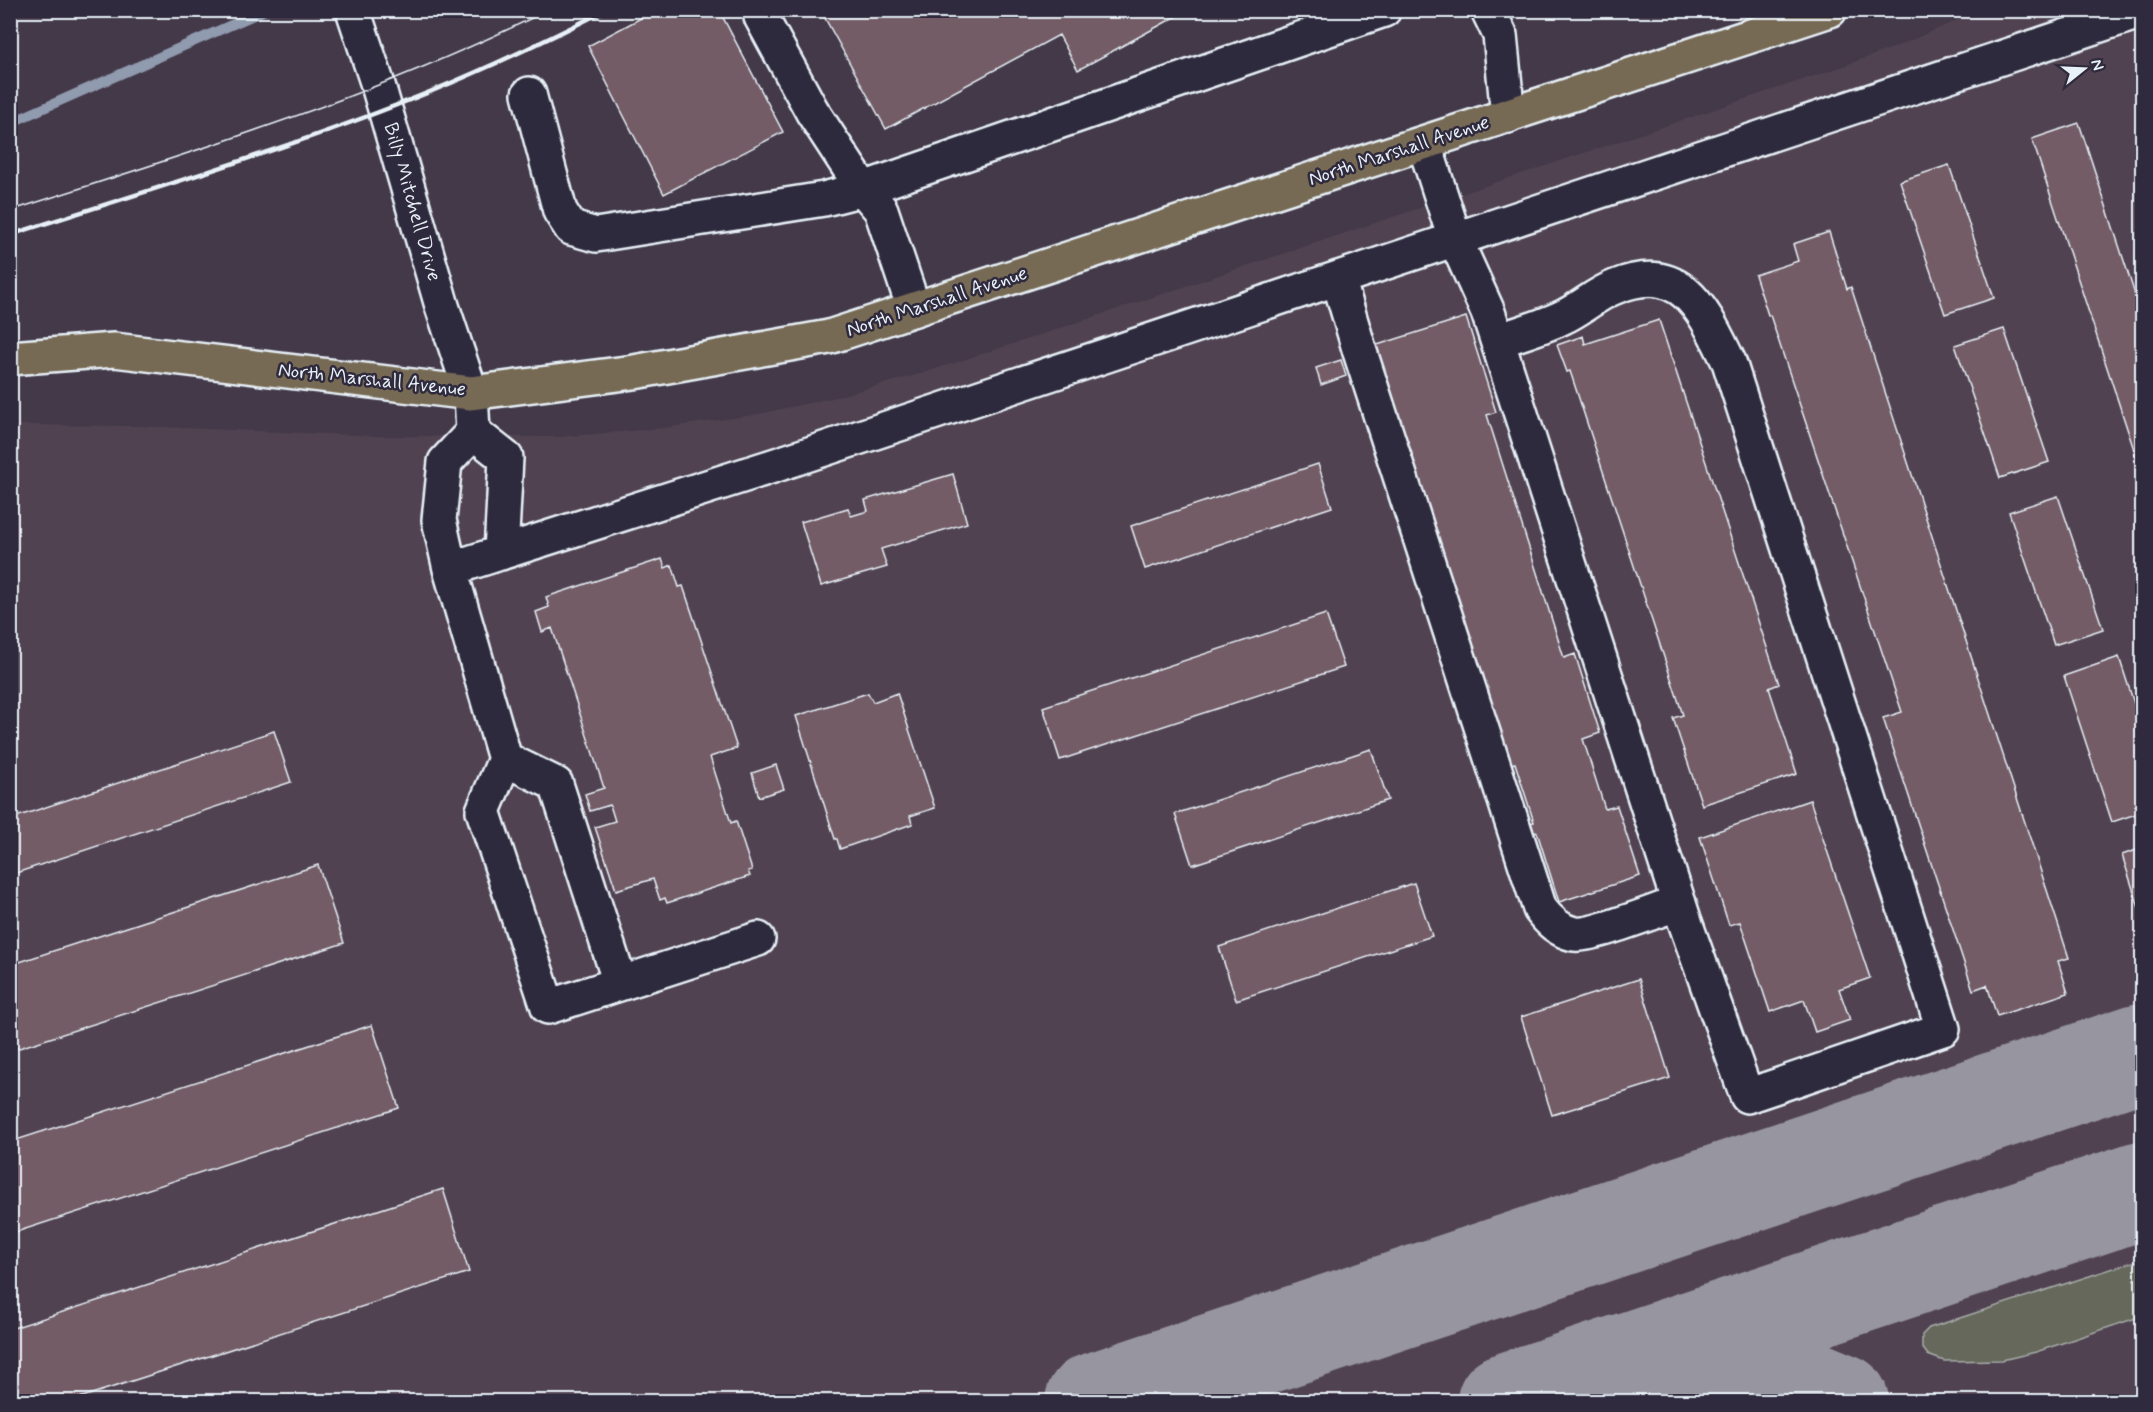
<svg xmlns="http://www.w3.org/2000/svg" width="2153" height="1412" viewBox="0 0 2153 1412" font-family="Mynerve,sans-serif">
  <style>
    .built { fill: #514351 }
    .green { fill: #65685a; stroke: #a6aca9; stroke-width: 1.5 }
    .lines { fill: none; stroke-linecap: round; stroke-linejoin: round }
    .stream { stroke: #909baf; stroke-width: 10 }
    .taxiway { stroke: #9695a0; stroke-width: 98 }
    .building { fill: #735b65; stroke: #e8f1f8; stroke-width: 1.5 }
    .minor-casing { stroke: #e8f1f8; stroke-width: 38 }
    .major-casing { stroke: #e8f1f8; stroke-width: 38 }
    .minor { stroke: #2f2a3d; stroke-width: 33 }
    .major { stroke: #776a54; stroke-width: 33 }
    .tram { stroke: #e8f1f8; stroke-width: 1.5 }
    .rail { stroke: #e8f1f8; stroke-width: 4.5 }
    .labels { text-anchor: middle; dominant-baseline: central; stroke-width: 5; stroke-linejoin: round; paint-order: stroke }
    .street-label { font-size: 20px; fill: #e8f1f8; stroke: #2f2a3d }
  </style>
  <rect width="100%" height="100%" fill="#433949"/>
  <filter id="ink" filterUnits="userSpaceOnUse"><feTurbulence type="fractalNoise" baseFrequency=".0167" numOctaves="2"/><feDisplacementMap in="SourceGraphic" scale="12" xChannelSelector="R" yChannelSelector="G"/><feConvolveMatrix kernelMatrix="1 2 1 2 8 2 1 2 1" color-interpolation-filters="sRGB"/></filter>
  <g filter="url(#ink)">
    <path class="built" d="M1979 11H2142V1401L11 1402V425L133 426 378 436 560 437 664 428 754 415 836 397 920 374 1028 339 1835 69 1893 48Z"/>
    <path class="green" d="M2142 1259V1316L2036 1352 2002 1360 1944 1361 1928 1355 1922 1347V1335L1929 1328Z"/>
    <g class="lines">
      <path class="stream" d="M10 123 265 10"/>
      <path class="taxiway" d="M1691 1340 1840 1402
        M1094 1402 2142 1052
        M1506 1402 2142 1190"/>
    </g>
    <path class="building" d="M656 10H719L783 132 664 194 588 46Z
      M1188 10 1078 70 1059 35 886 129 821 11Z
      M2079 123 2142 316V474L2032 139Z
      M1949 165 1994 298 1945 314 1900 181Z
      M1829 232 1847 289 1851 287 2069 958 2058 961 2068 993 1997 1016 1987 985 1973 990 1883 718 1902 712 1770 315H1768L1755 275 1798 261 1793 244Z
      M1466 317 1496 412 1487 415 1564 658 1575 654 1600 733 1583 739 1605 809 1617 806 1640 876 1559 902 1537 832 1532 834 1530 823 1534 822 1515 763 1505 766 1371 347Z
      M1659 320 1779 684 1769 688 1797 774 1702 805 1673 718 1683 715 1570 371 1567 372 1557 345 1583 336 1585 344Z
      M2004 329 2049 462 2000 478 1955 345Z
      M1341 360 1346 376 1321 385 1316 368Z
      M1318 464 1332 507 1145 569 1131 526Z
      M953 474 967 523 881 549 887 567 821 586 801 522 848 508 851 516 868 511 865 500Z
      M2058 496 2103 629 2054 645 2009 512Z
      M662 559 665 568 672 565 679 587 683 586 737 748 710 757 731 823 736 821 752 870 748 871 750 876 667 903 665 898 660 900 653 879 616 890 595 827 615 821 610 805 590 811 585 794 604 788 552 628 542 632 536 612 549 607 546 597Z
      M1326 614 1344 667 1060 760 1043 707Z
      M2119 657 2142 728V812L2112 822 2064 676Z
      M868 693 873 702 897 693 935 808 910 816 912 824 840 849 837 839H835L796 716Z
      M274 731 291 782 10 875V819Z
      M1371 749 1388 800 1192 865 1175 814Z
      M776 765 784 789 759 797 752 773Z
      M1810 800 1870 978 1839 989 1850 1020 1815 1032 1804 1000 1770 1012 1740 922 1729 925 1700 837Z
      M2142 848V917L2122 855Z
      M318 865 344 943 10 1051V965Z
      M1414 883 1432 936 1236 1000 1219 947Z
      M1639 979 1670 1078 1552 1115 1521 1017Z
      M372 1025 399 1108 10 1234V1142Z
      M443 1189 469 1272 67 1402H10V1329Z"/>
    <g class="lines">
      <defs>
        <path id="minor" d="M353 10 378 85 442 306 471 393 473 432 445 462 439 520 450 569
          M767 10 761 17 812 111 863 189 881 210 914 309
          M1488 10 1500 35 1508 116
          M529 94 560 211 571 228 596 235 824 199 863 189 1384 10
          M1424 143 1455 239 1488 312 1684 919 1747 1096 1943 1029 1729 362C1704 312 1683 259 1615 287 1596 294 1581 309 1563 317 1543 327 1519 333 1498 341
          M1338 278 1360 352 1540 909C1549 921 1559 931 1574 934 1591 937 1658 910 1679 903
          M473 432 506 458 501 553
          M505 759 556 784 620 983
          M758 939 548 1007 483 811 505 759 450 569 776 465 2142 11"/>
        <path id="major" d="M10 358 114 350 471 393 634 372 829 337 1830 10"/>
      </defs>
      <use href="#minor" class="minor-casing"/>
      <use href="#major" class="major-casing"/>
      <use href="#minor" class="minor"/>
      <use href="#major" class="major"/>
      <path class="tram" d="M10 211C192 152 377 96 548 10"/>
      <path class="rail" d="M10 235C152 189 295 147 432 91 491 67 549 39 606 10"/>
    </g>
  </g>
  <g class="labels">
    <g class="street-label">
      <text transform="translate(1399 151) rotate(-18)">North Marshall Avenue</text>
      <text transform="translate(412 202) rotate(74)">Billy Mitchell Drive</text>
      <text transform="translate(937 302) rotate(-18)">North Marshall Avenue</text>
      <text transform="translate(372 380) rotate(6)">North Marshall Avenue</text>
    </g>
  </g>
  <rect width="2153" height="1412" fill="none" stroke="#2f2a3d" stroke-width="36"/>
  <rect x="18" y="18" width="2117" height="1376" fill="none" stroke="#e8f1f8" stroke-width="2" filter="url(#ink)"/>
  <g transform="translate(2084 69) rotate(72)" stroke="#2f2a3d" stroke-width="4.5" paint-order="stroke">
  <path d="M0-4.5L10 22L0 15L-10 22Z" fill="#e8f1f8"/>
  <text y="-9" font-size="16" font-weight="bold" text-anchor="middle" fill="#e8f1f8">N</text>
  </g>
</svg>
